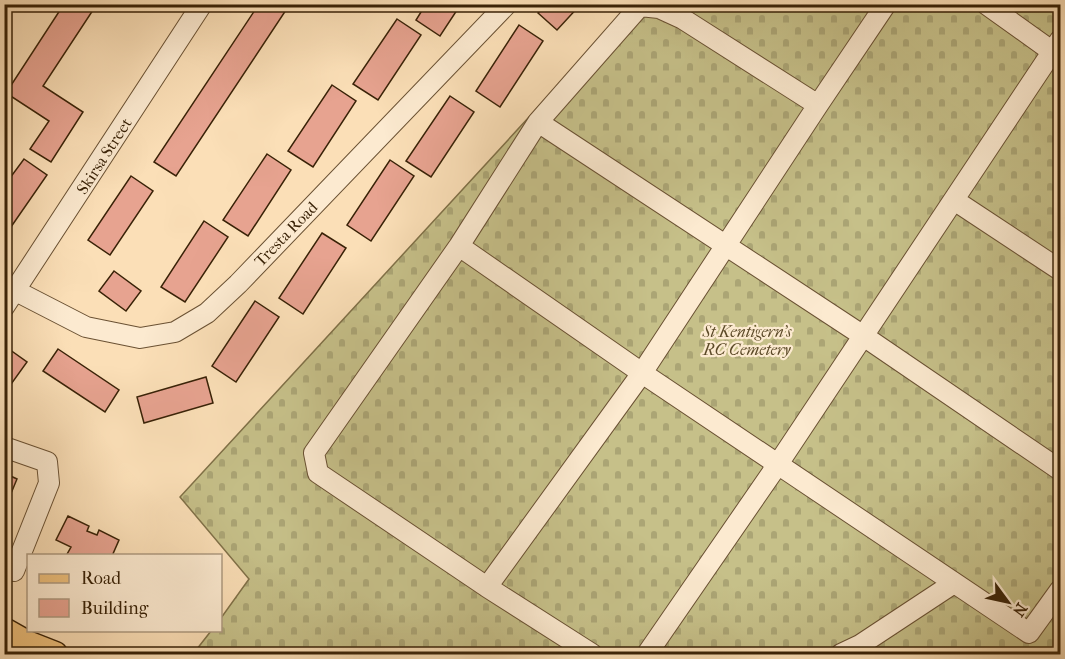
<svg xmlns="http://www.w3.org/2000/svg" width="1065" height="659" viewBox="0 0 1065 659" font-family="'IM FELL French Canon',serif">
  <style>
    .cemetery { fill: url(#cemetery-stones); stroke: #807148; stroke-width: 1.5 }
    .building { fill: #e7a390; stroke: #392207; stroke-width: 1.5 }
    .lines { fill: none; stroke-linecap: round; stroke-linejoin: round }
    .minor-casing { stroke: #6a5133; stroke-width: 22 }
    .major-casing { stroke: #392207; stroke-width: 27 }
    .minor { stroke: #fcead0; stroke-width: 20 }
    .major { stroke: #eec07c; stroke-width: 24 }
    .labels { text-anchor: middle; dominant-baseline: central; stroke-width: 4.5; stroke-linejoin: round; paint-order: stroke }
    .street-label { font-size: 16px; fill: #392207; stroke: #fcead0 }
    .park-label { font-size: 16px; font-style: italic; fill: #5c4a28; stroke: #fcead0 }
  </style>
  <defs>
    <pattern id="cemetery-stones" width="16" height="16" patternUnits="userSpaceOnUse" patternTransform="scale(1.5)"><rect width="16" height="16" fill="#c6c089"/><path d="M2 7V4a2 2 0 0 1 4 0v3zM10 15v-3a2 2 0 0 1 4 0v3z" fill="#aba575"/></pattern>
  </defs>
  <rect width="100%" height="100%" fill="#fbdfb7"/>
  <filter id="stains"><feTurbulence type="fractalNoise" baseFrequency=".00333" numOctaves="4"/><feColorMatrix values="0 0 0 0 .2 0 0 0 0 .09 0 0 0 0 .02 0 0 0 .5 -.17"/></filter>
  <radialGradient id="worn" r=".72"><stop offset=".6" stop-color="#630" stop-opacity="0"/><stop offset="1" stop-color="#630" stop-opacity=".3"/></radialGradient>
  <path class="cemetery" d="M632 5H1060V654H193L211 631 220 630 221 618 249 579 180 497Z"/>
  <path class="building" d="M64 4H97L43 86 83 112 51 162 30 149 49 121 6 93Z
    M259 4H290L176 176 154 162Z
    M426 4H461L440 36 416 20Z
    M546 4H581L557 30 538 13Z
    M397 19 421 35 378 100 353 84Z
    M519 25 543 41 500 107 476 91Z
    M332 85 356 101 313 167 288 151Z
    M450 96 474 112 431 177 406 161Z
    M267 154 291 170 248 236 223 220Z
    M24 159 47 175 4 237V186Z
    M390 160 414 176 371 241 347 225Z
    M131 176 153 191 110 255 88 240Z
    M204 221 228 237 185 302 161 287Z
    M322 233 346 248 303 314 279 298Z
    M114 271 141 291 126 311 99 291Z
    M255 301 279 317 236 382 212 366Z
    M6 347 27 362 4 394V350Z
    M58 349 119 390 105 412 43 371Z
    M206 377 213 403 144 423 137 397Z
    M4 473 17 479 7 503 4 502Z
    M68 516 89 526 87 531 97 535 99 530 119 540 112 556H66L71 547 56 540Z"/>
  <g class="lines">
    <defs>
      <path id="minor" d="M986 4 1060 57
        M538 122 862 335 1060 470
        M954 200 1060 270
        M459 246 642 373 1029 633 1060 590
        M16 291 86 327 140 338 175 332 207 313 238 284 507 4
        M4 307 202 4
        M4 447 47 462 49 483 14 571
        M487 587 642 373 818 105 886 4
        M592 654 487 587 318 473 314 453 459 246 538 122 640 6 659 8 683 19 818 105
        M647 654 778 464 1060 40
        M841 654 860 645 954 583"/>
      <path id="major" d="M4 630 27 643 55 654"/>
    </defs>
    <use href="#minor" class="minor-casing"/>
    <use href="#major" class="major-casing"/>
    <use href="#minor" class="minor"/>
    <use href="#major" class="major"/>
  </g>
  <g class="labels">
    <g class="street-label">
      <text transform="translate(104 156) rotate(-57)">Skirsa Street</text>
      <text transform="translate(286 234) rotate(-46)">Tresta Road</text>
    </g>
    <g class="park-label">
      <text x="747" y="331">St Kentigern's<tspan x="747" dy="18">RC Cemetery</tspan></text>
    </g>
  </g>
  <rect width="1065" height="659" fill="none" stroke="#fbdfb7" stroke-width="24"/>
  <rect x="6" y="6" width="1053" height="647" fill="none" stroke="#392207" stroke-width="3"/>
  <rect x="12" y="12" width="1041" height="635" fill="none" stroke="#392207" stroke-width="1.5"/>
  <rect x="27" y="554" width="195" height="78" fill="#fcead0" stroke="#ae9a80" stroke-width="1.5"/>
  <rect x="39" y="574" width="30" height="9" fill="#eec07c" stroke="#ae9a80" stroke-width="1.5"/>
  <text x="81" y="584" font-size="18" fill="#392207">Road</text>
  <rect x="39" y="599" width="30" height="18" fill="#e7a390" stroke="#ae9a80" stroke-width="1.5"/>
  <text x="81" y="614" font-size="18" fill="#392207">Building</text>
  <g transform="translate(1008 602) rotate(123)" stroke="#fcead0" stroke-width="4.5" paint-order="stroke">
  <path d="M0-4.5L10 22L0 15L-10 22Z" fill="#392207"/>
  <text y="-9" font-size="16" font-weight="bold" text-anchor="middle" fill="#392207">N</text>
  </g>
  <rect width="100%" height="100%" filter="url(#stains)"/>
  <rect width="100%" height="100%" fill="url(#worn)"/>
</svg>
